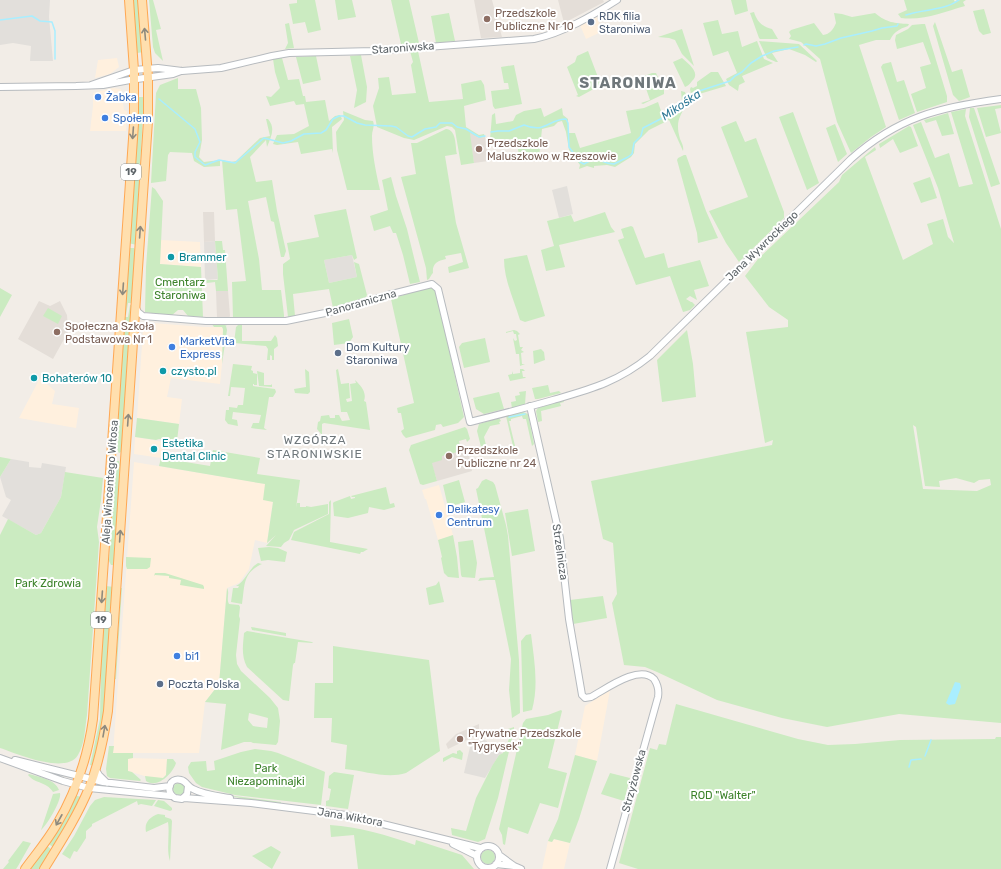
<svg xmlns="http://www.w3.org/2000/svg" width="1001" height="869" viewBox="0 0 1001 869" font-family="Rubik,sans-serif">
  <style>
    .commercial { fill: #fff0de }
    .industrial { fill: #e2dfdb }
    .education { fill: #e4ded8 }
    .green { fill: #cbebc1; fill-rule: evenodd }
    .water { fill: #a9eeff }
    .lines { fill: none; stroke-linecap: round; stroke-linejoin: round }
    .stream { stroke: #a9eeff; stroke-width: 1.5 }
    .tertiary-casing { stroke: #b7bbbf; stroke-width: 8 }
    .primary-casing { stroke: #ffa752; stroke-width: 10 }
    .tertiary { stroke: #fff; stroke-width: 6 }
    .primary { stroke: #ffdfae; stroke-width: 8 }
    .oneway { stroke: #8e8a7e }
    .education-dot { fill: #8d6e63; stroke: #fff; stroke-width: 1.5 }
    .service-dot { fill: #5c6f8a; stroke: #fff; stroke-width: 1.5 }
    .shop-dot { fill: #3f7fe0; stroke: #fff; stroke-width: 1.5 }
    .culture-dot { fill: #0f9aa8; stroke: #fff; stroke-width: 1.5 }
    .labels { text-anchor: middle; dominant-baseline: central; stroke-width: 4; stroke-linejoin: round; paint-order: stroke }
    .shield { fill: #fff; stroke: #8e9396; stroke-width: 1 }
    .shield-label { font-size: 10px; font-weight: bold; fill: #5e6569 }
    .education-label { font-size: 11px; fill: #785e54; stroke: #fff; text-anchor: start }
    .service-label { font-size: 11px; fill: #4e5e75; stroke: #fff; text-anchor: start }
    .street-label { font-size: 11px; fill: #5e6569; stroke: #fff }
    .shop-label { font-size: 11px; fill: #366cbe; stroke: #fff; text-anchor: start }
    .culture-label { font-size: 11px; fill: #0d838f; stroke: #fff; text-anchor: start }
    .park-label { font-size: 11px; fill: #3c822b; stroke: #fff }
    .water-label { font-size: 12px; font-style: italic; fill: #307a97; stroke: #fff }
    .neighbourhood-label { font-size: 12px; letter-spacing: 1px; fill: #6f777b; stroke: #fff }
    .district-label { font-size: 15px; font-weight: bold; letter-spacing: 1px; fill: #6f777b; stroke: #fff }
  </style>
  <rect width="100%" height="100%" fill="#f2ede7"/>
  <path class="commercial" d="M596 16 603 31 586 39 580 25Z
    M117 58 119 67 110 74 95 78 98 60Z
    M113 88 121 89 124 110 127 111 126 131H90L93 106V93Z
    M161 240 200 242 201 267 160 264Z
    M152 323 204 327H222L223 330 222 364 220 384 171 378 167 397 182 399 179 424 137 418 143 330Z
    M40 378 55 391 52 404 79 408 76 428 19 418Z
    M135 437 164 442 161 458 134 454Z
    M134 462 266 484 273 501 267 543 255 540 249 569 239 583 227 588 219 684 205 702 199 753H113Z
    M439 485 453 535 438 540 426 499H425L422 490Z
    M610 690 597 761 575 755 585 706Z
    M128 758 167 759 166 775 163 778H151L128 771Z
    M553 839 570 843 564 869H542L548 841 552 842Z"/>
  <path class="industrial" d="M0 0H50L49 17 53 61H30L31 46 13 43 0 45Z
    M567 186 573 214 559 218 552 190Z
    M215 241 218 279 205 280 204 242Z
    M352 255 357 277 329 283 324 260Z
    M11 459 29 462V467L41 468 42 463 66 467 61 497 41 533 36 535 2 516 11 500 6 497 0 477Z
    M483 739 487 741V746L493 750 503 753 499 755 485 778 464 773 470 747Z"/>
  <path class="education" d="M474 0H492L502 37 481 38Z
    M558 0H603L604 2 564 23Z
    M469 132 479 138 485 137 488 161 474 163Z
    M203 212H214L215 241 204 242Z
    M216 291H228L230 316 229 318H217Z
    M39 301 50 306 60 301 67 315 68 332 53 359 18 339Z
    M459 441 460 448 467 446 472 471 437 481 425 442Z
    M479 724V734L448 749 446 744 456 734Z"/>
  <path class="green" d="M131 0H140L144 52 137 53Z
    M149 0H153L161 29 156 30 163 61 155 53 153 47Z
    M297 0H315L321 30 308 33 305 22 293 24 289 4 297 3Z
    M335 0H352L356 17 338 20Z
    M391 0H409L419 43 401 44Z
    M731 0H746L748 11 735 15Z
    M904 0H954L955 2 957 0H966L963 2 965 6C943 12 924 21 901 18L898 14 907 10Z
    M984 9 991 33 983 35 979 31 973 11Z
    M754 12C757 22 763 27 772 29L778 39H760L759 38 750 13Z
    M449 13 455 41 436 43 431 16Z
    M834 13 842 14 852 17 875 13C887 23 894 23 909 24L908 26C899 29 894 32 890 40H876L859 45 886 127 871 137 851 153 837 122 820 59 801 42 789 39 791 36 789 32 791 30 814 23 823 35C830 34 833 30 836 23Z
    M718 20 722 34 738 31 742 47 757 41 764 59 773 63 742 76 745 82 739 85 738 91 729 85 726 79 737 73 728 51 713 56 703 23Z
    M935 22 952 72 962 69 970 97 959 101 953 95 933 26Z
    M289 23 294 48 285 49 288 43 285 24Z
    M922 24H925L947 96V102L917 112 911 94 926 88 920 67 931 64 923 42 897 49 895 40 896 35 908 29 912 25Z
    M682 29 694 66 682 54 675 40 669 38 658 37Z
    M759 41 799 44 817 61 816 62 805 55 789 49 772 53 778 62H776L767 58Z
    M410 51H418L429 102 463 99 461 84 481 80 484 85 486 100 464 106 466 127 479 135 484 134 485 137 479 138 470 133 474 163 461 165 455 130 452 127 447 126 414 140 404 138 377 127 373 106 379 88 378 78 389 77 392 95 416 93 411 65 413 62Z
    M588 51 601 85 579 97 576 96 578 95 567 67 575 62 577 56Z
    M361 55 367 87 366 102 354 108 357 90 350 56Z
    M316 56 321 80 303 84 296 57Z
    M282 58 288 80 299 79 303 96H305L306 102 325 100 329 121 335 116 340 115 342 119 332 127 333 153 332 149 301 154 298 142 277 145 273 144 277 135 294 134 309 126 304 104 296 105 294 101 270 106 266 96 271 97 280 88 275 72 273 59Z
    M682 58C689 64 701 73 692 81 690 84 688 86 685 87L673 62Z
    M891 62 897 82 904 80 915 113 899 120 881 67 883 64Z
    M514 65 522 104 495 109 493 106 491 91 509 89 508 83H504L501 67Z
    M711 72H718L726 86 696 95 695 100 692 99 690 89 691 87 693 88 697 86V82Z
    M652 73H656L664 90V94L643 104 641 103 650 100 642 77Z
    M178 78V89H196L201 108 202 140 199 157 204 162 220 160V166L204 167 194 161 192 153 170 152 168 155 166 181 151 183 156 93 160 85Z
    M681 91 685 92 688 102C680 116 675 121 680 139 682 143 684 147 683 151L669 120 649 130 635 144 634 153 631 157 615 167 607 165 594 166V168L587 166 579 169 580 165 569 150 566 132 562 121 558 122 554 126 542 129 539 157 520 160 516 139 490 140 492 115 495 113 496 124 513 121 516 115 524 111 541 108 544 117 562 108 563 115 568 119V133H575L580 148 631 133 626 111 644 108 658 102 662 114 682 101Z
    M137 97H144L138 203 137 245 128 243Z
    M1001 105V108L995 109 1001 133 986 137 977 108Z
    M970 108H974L1000 184 991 187 969 117Z
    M966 109 965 116 1001 229V723L899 714 827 727 782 718 717 700 657 672 645 667 624 665 612 603 617 594 613 543 603 539 591 481 772 445 773 440 765 443 746 332 788 327V320L769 307 745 276 758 259 839 182 842 175 875 147 876 150 865 157 903 260 933 244 927 224 943 219 948 237 954 243 938 188 913 125 921 122 935 158 949 153 959 187 973 184 951 112ZM913 425 916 427 925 486 940 487 939 481 956 478 974 483 979 480 990 479 991 485 977 491 923 489Z
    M343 111 365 120 373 121C375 127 372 130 372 136 372 154 376 172 380 190H347L337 150 336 132 344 120Z
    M793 112 819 183 807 190 779 117Z
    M948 113 954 134 942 136 936 120 926 123 924 120Z
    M266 119H268C276 128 271 137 267 147L266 140 250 157 256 182 272 180 277 211 286 251 284 257H281L274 222 271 221 266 197 248 201 259 259 262 290H281L284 315V317L233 318 232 282 246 281 237 209 226 210 222 160 231 162 236 161 260 138 270 136Z
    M736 121 745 142 756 138 784 212V218L739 262 726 243 709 211 748 197 721 127Z
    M835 124 847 154 838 162 826 128Z
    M909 126 911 127 918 146 900 153 893 139 880 148 879 144Z
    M446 129C457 130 455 146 457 154L445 156 456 223 469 268 449 273 448 267 463 262 461 253 445 256 446 259C437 261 432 264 433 273L432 274 429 279 427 280 426 268 401 177 416 174 411 143H417Z
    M684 155H686L706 211 718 238 698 243 697 233 677 160 678 158Z
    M391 177 396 196 407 229 420 282 410 284 403 255 396 233H393L390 226 374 231 370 216 388 210 382 180Z
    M930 177 937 198 921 203 913 183Z
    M152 187 155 189 163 201 160 264 201 267 203 317 188 316 183 310H178L171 316 145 312 146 267Z
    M346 209 357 258 354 260 352 255 324 260 329 283 357 277 354 262 359 264 367 295 366 297 333 308 329 289 293 294 295 316 288 317 283 274V264L290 259 287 243 319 237 314 215Z
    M605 212 611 227 615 232 559 245 565 267 546 271 541 250 554 246 547 221 571 215 574 222Z
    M631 226 633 227 645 258 664 253 668 268 700 260 709 286 694 290 697 300 690 296 686 299 691 302H692L695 305 690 310 683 312 670 276 636 285 618 240 624 238 621 229Z
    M215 241H222L223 250H225L228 291H216L215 282 207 283 205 280H217L218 279Z
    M130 248H134L135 250 133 282V303H128L126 315H124L128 249Z
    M527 255 545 316 525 322 520 320C514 300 504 280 504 259Z
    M429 287 433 288 436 291 464 417 458 423 443 427 441 424 436 425 435 430 406 438 403 435 401 431 404 429 401 413H398L397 408 414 403 391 299Z
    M0 288 12 295 0 317Z
    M130 305H133L123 451 119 453 117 449 118 402 124 317H128Z
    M48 308 62 316 58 324 43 316Z
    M349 319 353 337 349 343 334 345 332 323Z
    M211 323 223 324 227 326H226L227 330 222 364 223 329 222 327H214Z
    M239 324H242V341H271L275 335 277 338 278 346 274 349V360H272V356L270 355V360H267L268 349 266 346 234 343 236 327Z
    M514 330 517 331 520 334 518 335 520 347H523L521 350 524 352 521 353 522 364H525L520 366 519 354H516L513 338 515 341 517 340 516 334H514L513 331 506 333V336V332Z
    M687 330 693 364 696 397 662 402 657 360Z
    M485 338 490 362 464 368 459 347 462 343Z
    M541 349 544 352 545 360 534 364 533 351Z
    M233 364 252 366 251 370 253 371V373L257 374V385H254V384H253V386L275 389 276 392 273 397H269L264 428 267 430 251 428 253 423H259L261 415 233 412 232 419 237 420 238 426 228 424 225 420 226 410H229V407L237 408 238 405H243L245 388 231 387 230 396H228Z
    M305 369 309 372 310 392 308 394 295 393 294 389 306 387Z
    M338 369 341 384 349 383 350 398 346 399 347 402 352 401 350 384 356 383 355 380C361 386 367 392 364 401L366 402 370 430 324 423 322 424V435L317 429 318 422 320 421 321 416 329 415 330 418H335V415H339L342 421 350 420 347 412H341L336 370Z
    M520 369H523L525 371H522L523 377H526L525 378 510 381 508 375 512 374V371L513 374 520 373Z
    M257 371 264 373V385H271L272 384V387L259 386Z
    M548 385 550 393 559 391 561 393 538 399H535L532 388Z
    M526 391 525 404 512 408 511 402 516 401 515 396 520 395 519 392Z
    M499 392 504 409 484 414 476 409 473 398Z
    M563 400 564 402 560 403 561 406 541 411 542 421 538 422 536 411 538 408Z
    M523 412 528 414 534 444 532 446 526 419H523L522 416 511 419V421H509L517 454 515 455 506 416Z
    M137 418 179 424 177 441 159 439 156 440 135 437Z
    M499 418 501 421 499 422 500 424 490 426 484 437 486 445 481 447 477 431 479 424Z
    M465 427 467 429 470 439 467 442 466 439 459 441 461 451 442 456V460L432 463 437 481 423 485 420 484 409 450 411 445Z
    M213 450 260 458 257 474 300 480 296 508 297 503H300V507H306V506L311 507 328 504V514L294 530 289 540 284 543 281 547 266 546 276 535 267 543 273 502 263 500 265 484 159 466 161 458 210 466Z
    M0 457 11 459 0 477Z
    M115 461H119L120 465C118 498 118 531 115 565H111L109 561 112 521V489Z
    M65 472 103 478 101 500 97 527 99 542 87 715C85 727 85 744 78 755 66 775 18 754 0 748V535L8 519 36 535 41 533 61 497Z
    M486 479 493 482 495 485 506 525 508 536 519 660 520 713 512 718 509 690 511 659 495 580H486L478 581 480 578 494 577 476 489 478 488 482 481Z
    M459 480 465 502 448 507 443 485Z
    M386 487 390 504 394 503 395 507 384 510 369 507 368 513 348 518 334 516 333 503 334 502 350 496 351 499 355 498V497H352L351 496Z
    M331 500 330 542 368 549 363 552H361L360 554 291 540 294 532 329 514V502Z
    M528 509 535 551 512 556 505 513Z
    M453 535 457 557 459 578 448 577 444 573 441 558 442 557 438 540Z
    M473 540 477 563 475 578 462 577 461 575 458 542Z
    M269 547 278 548 287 552 285 562 268 560 261 561 258 548Z
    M126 557 151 558 150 567 147 569H127L126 566Z
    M258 563 262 564C242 573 245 586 242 604L231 602 233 588H238L239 586H236C246 581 249 568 258 563Z
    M155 573H165L203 585 204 587V589L180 585 181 580 169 578V576L155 575 154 576Z
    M439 581 444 602 429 605 426 588 436 585Z
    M106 586 114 587 106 708 94 766 90 765 100 719 101 664Z
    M121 588H122L116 679H115Z
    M227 588C230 593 226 599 229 604L239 605 240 607 239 616 240 619 236 655 237 664 241 671 270 698 278 708 280 721 278 742 276 745 253 743 251 742H244L221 750 226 704 205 702 219 684ZM249 713 268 718 267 728 253 726 248 720Z
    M603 596 607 618 573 624 570 600Z
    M251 627 286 633V636L252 630Z
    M247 631 312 642 313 643 298 642 295 663H294L293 665 289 701 283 700 247 667C241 656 243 645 244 633Z
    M531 634C534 659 539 685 532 710L523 712 521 641 526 635Z
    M333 646 429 660 440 751 406 773C387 779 365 771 345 769L347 745 331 742 332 718H314L315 683H333Z
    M676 704 798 739 828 745 855 744 900 740 995 739 996 737H1001V869H638L619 863 650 748 657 750 659 744 666 745Z
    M561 710 562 711 548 768 567 773 558 808 540 803 528 834 508 827 505 845 503 844 502 835 499 829 523 723 526 719 548 715Z
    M514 727V730L498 798 485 839 478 842 452 835 451 828 466 831 476 798 492 766 499 755 503 753 511 734 508 729Z
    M109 746H114L113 753H133V758L128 759V771L132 772 141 780 140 781 110 778 107 776 106 769Z
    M255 749 271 751 278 753 323 771 325 772 321 805 235 795 202 787 196 783 189 773 188 767 191 762 206 761 207 771 215 770 214 761 241 752Z
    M460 750 463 753 462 760 452 757 443 762V758L453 753 457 754V751Z
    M575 755 597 761 579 819 570 843 554 839 552 842 548 841 558 819Z
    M167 759H173L176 763C173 773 158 789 146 781L145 776 163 778 166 775Z
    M334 772 354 775 348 809 326 806V801L329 800 331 789 328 788 329 776Z
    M610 773 630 778 624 801 601 794Z
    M29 774C39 777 55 779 59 790L53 792C46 781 35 784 28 775Z
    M173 789a6 6 0 1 1 12 0a6 6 0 1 1-12 0Z
    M200 789H201L235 796 281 802V803L253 801Z
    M60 793C62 800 47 825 41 830L53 794Z
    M74 795 81 797 67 824 53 847 47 843Z
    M104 797 156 800 152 806 141 804 138 805 137 801 92 824V826L86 831V838L77 852 74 851 70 859 62 854 74 836 90 806 95 800Z
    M158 800 164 801 172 808V810L170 811 154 806Z
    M158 814 165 815V817L171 819 172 821 170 861C166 849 170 835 168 822L146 832C144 822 150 817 158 814Z
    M330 825C359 827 387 835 415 845L416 840 462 855 474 869H358L354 835 331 837Z
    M23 841 31 843 18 866 16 869H3L9 862 8 861Z
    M46 845 52 850 39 869H28Z
    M271 846 281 852 272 869 252 856Z
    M481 857a7 7 0 1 1 14 0a7 7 0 1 1-14 0Z"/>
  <path class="water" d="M955 682 960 683 961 687 955 704 949 705 946 703Z"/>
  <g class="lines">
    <path class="stream" d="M906 15C923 9 944 11 959 0
      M0 20 32 16 40 21 52 22 55 31V59
      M804 45 806 44 816 46 825 44 841 38 872 31 882 28 897 26 898 24
      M159 99 195 129 200 142 195 152V157L205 165 219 160 235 163 264 138 283 143 291 141 304 134 321 133 326 130 333 119 339 116H344L357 123 365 125 391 126 396 127 408 136 412 137 425 129 436 127 440 123H452L457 127 466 129 479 137 485 136
      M491 132 498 131H509L524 125C546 134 548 119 566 119L568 123 569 147 580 162 584 164C602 154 599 164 614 164L628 157 632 154 634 143 641 136 643 128 678 110 696 92 730 81 735 76 742 72 751 63 762 56 774 51 798 47
      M509 417 525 414
      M925 756 931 740
      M909 767 911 760 921 759"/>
    <defs>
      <path id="tertiary" d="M91 85 134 70 158 68 182 71 221 68 272 56 289 53 374 51 534 39C563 33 592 16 617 0
        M0 87 76 86 103 85 130 80 173 74 181 71
        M135 306 138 312 143 316 206 321H286L330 312 388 295 432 284 438 289 470 422C498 415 525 408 553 400 591 389 618 382 650 356L851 159C898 117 940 107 1001 99
        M530 406 560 538 569 619 582 695 585 698 591 697C606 689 639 664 654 679 658 685 659 691 658 697L610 869
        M0 758 63 781 89 788 171 796
        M15 760 103 782 154 788 170 786
        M95 769 99 775 107 783
        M188 786 187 794 182 799 175 798C165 792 169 777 181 780 186 781 188 787 193 789 204 795 218 796 230 798
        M184 798 251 803 346 815 480 848
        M453 844 477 856
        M477 857a11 11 0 1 1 22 0a11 11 0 1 1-22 0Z
        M499 855 514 866
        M496 864 514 866 521 869"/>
      <path id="primary" d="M25 869C36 854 48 840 57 824 76 792 88 755 93 719L134 124V70L129 0
        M44 869C60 843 77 817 89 788 99 764 104 737 108 711L148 121V77L142 0"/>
    </defs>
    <use href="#tertiary" class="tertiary-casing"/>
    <use href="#primary" class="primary-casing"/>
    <use href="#tertiary" class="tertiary"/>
    <use href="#primary" class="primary"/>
  </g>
  <defs><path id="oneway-shaft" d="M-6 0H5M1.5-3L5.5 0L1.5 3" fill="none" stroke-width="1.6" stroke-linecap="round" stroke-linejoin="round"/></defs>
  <g class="oneway">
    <use href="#oneway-shaft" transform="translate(145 34) rotate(-95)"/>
    <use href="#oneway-shaft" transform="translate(133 133) rotate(94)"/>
    <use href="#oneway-shaft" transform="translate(140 232) rotate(-86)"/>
    <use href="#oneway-shaft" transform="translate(123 289) rotate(94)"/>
    <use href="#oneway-shaft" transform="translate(128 420) rotate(-86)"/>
    <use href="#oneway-shaft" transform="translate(120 536) rotate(-86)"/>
    <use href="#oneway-shaft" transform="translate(102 597) rotate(94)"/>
    <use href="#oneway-shaft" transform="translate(104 731) rotate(-80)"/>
    <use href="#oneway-shaft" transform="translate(59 820) rotate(119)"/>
  </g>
  <g class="education-dot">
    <circle cx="487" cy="19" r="4"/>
    <circle cx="479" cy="149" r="4"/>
    <circle cx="57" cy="332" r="4"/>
    <circle cx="449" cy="456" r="4"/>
    <circle cx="460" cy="739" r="4"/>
  </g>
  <g class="service-dot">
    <circle cx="591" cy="22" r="4"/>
    <circle cx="338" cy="353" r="4"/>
    <circle cx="160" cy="684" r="4"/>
  </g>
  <g class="shop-dot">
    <circle cx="98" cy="97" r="4"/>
    <circle cx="105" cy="118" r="4"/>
    <circle cx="172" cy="347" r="4"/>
    <circle cx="439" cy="515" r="4"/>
    <circle cx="177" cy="656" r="4"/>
  </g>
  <g class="culture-dot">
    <circle cx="171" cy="257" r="4"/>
    <circle cx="163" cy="371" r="4"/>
    <circle cx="34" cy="378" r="4"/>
    <circle cx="154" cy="449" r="4"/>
  </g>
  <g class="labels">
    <g class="shield">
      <rect x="121" y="164" width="20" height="16" rx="3"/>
      <rect x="91" y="612" width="20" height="16" rx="3"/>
    </g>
    <g class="shield-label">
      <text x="131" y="172">19</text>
      <text x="101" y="620">19</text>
    </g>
    <g class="education-label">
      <text x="495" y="13">Przedszkole<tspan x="495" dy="13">Publiczne Nr 10</tspan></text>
      <text x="487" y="143">Przedszkole<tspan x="487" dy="13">Maluszkowo w Rzeszowie</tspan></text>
      <text x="65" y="326">Społeczna Szkoła<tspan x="65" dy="13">Podstawowa Nr 1</tspan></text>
      <text x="457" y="450">Przedszkole<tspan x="457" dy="13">Publiczne nr 24</tspan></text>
      <text x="468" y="733">Prywatne Przedszkole<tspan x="468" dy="13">"Tygrysek"</tspan></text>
    </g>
    <g class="service-label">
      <text x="599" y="16">RDK filia<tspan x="599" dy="13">Staroniwa</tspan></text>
      <text x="346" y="347">Dom Kultury<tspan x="346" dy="13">Staroniwa</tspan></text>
      <text x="168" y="684">Poczta Polska</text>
    </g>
    <g class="street-label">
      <text transform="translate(403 48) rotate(-4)">Staroniwska</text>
      <text transform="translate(762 246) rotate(-44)">Jana Wywrockiego</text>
      <text transform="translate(361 303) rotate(-16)">Panoramiczna</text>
      <text transform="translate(110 482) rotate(-86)">Aleja Wincentego Witosa</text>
      <text transform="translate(560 552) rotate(82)">Strzelnicza</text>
      <text transform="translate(634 781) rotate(-75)">Strzyżowska</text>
      <text transform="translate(350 817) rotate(10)">Jana Wiktora</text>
    </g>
    <g class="shop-label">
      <text x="106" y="97">Żabka</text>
      <text x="113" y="118">Społem</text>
      <text x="180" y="341">MarketVita<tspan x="180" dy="13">Express</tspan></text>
      <text x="447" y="509">Delikatesy<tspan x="447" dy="13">Centrum</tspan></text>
      <text x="185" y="656">bi1</text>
    </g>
    <g class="culture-label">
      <text x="179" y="257">Brammer</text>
      <text x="171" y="371">czysto.pl</text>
      <text x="42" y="378">Bohaterów 10</text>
      <text x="162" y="443">Estetika<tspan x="162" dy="13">Dental Clinic</tspan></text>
    </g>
    <g class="park-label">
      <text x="180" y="282">Cmentarz<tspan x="180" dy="13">Staroniwa</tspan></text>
      <text x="48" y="583">Park Zdrowia</text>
      <text x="266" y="768">Park<tspan x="266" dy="13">Niezapominajki</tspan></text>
      <text x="723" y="795">ROD "Walter"</text>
    </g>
    <g class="water-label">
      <text transform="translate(681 105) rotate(-34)">Mikośka</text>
    </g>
    <g class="neighbourhood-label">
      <text x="315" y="440">WZGÓRZA<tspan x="315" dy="14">STARONIWSKIE</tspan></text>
    </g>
    <g class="district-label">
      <text x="628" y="83">STARONIWA</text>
    </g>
  </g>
</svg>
